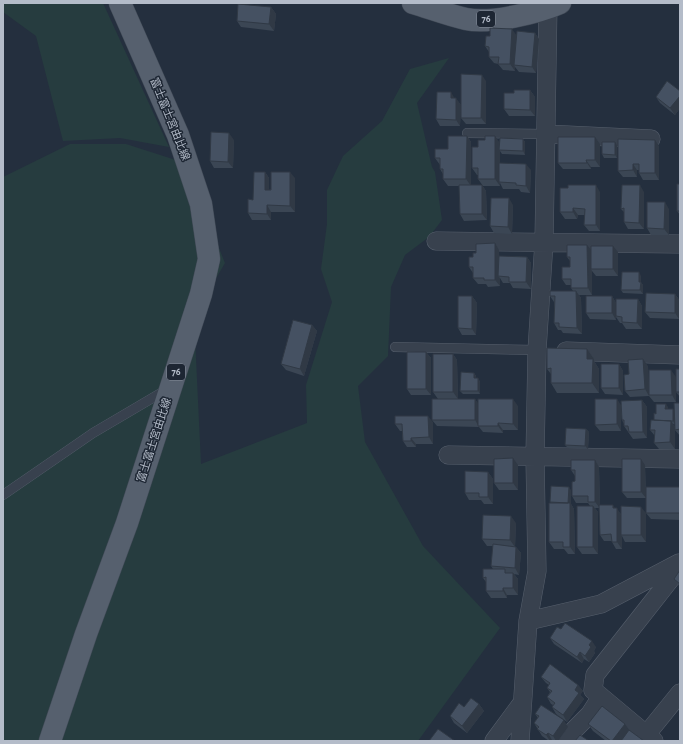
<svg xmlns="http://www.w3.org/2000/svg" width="683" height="744" viewBox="0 0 683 744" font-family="'Alegreya Sans','Noto Sans JP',sans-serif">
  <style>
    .green { fill: #263c3f }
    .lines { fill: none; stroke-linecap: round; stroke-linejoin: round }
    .service-casing { stroke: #565f6c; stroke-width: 10 }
    .minor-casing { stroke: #565f6c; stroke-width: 19 }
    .primary-casing { stroke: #414a57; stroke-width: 23 }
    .service { stroke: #38414e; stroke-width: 9 }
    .minor { stroke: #38414e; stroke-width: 18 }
    .primary { stroke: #56606e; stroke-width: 22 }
    .wall { fill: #3b4654 }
    .shaded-wall { fill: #303945 }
    .building { fill: #455162; stroke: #303945 }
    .labels { text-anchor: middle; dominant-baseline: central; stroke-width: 3; stroke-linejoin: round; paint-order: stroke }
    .shield { fill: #1d2633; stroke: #878f9c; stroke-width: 1 }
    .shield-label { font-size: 10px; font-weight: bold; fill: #b4bcc9 }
    .street-label { font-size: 11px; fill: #b4bcc9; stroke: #1d2633 }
  </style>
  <rect width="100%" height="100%" fill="#242f3e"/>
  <path class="green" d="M3 3H103L169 147 120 138 63 141 36 36 3 12Z
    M449 58 417 103 432 167 435 172 442 220 429 237 405 255 391 287 388 356 358 386 365 442 423 546 500 628 418 741H3V177L70 144H126L185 163 225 263 194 316 201 464 307 423 306 385 332 302 321 269 327 224V190L343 156 382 121 410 69Z"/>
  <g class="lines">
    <defs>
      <path id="service" d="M467 133 546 134
        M395 347 537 350
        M3 495 93 433 166 390"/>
      <path id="minor" d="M546 134 651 139
        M436 241 680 244
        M566 351 680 355
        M448 455 680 459
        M528 621 601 604 679 563
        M646 735 680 693
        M494 741 522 703
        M520 741 528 621 537 571 535 457 537 350 544 242 548 3
        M563 741 590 714 601 697
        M654 741 593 690 595 675 680 567"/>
      <path id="primary" d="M413 3C430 8 448 15 466 19 490 24 538 13 560 3
        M50 741 86 634 127 523 201 294 209 259 201 204 178 135 120 3"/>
    </defs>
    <use href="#service" class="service-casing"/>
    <use href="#minor" class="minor-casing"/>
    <use href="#primary" class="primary-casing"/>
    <use href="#service" class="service"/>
    <use href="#minor" class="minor"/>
    <use href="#primary" class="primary"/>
  </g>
  <path class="wall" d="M271 7 276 14 274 31 241 27 237 21Z
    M535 33 539 39 536 73 519 72 515 67V71L503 70 498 64 494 63 489 57V52L485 46 490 36 516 35Z
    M486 81V124H466L461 118Z
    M530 90 535 97V116H509L504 109 514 93Z
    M680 91V108L675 115 660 103 656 97Z
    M455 98 461 105 460 126H440L436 119Z
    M467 136 471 142V185H482L486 191 487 220 464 221 460 214 459 186H448L443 179V174L440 169V165L435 158Z
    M595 137 600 144V167H591V169H563L558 163Z
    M523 139 525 142V155L502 154 500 151V163L531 170 530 193 521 192 519 189H503L500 183V186H483L478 179V175H477L472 168 478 147 500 143Z
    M234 140 233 168H214L210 161Z
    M615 142 617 145V158H604L602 154Z
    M659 146V180H643L639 173V170H637V177H623L618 171Z
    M265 172 269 178V190L295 178V212H271V220H252L248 213Z
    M680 184V215L677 211Z
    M600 192V231H589L584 225 585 215H578L577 219H565L560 212Z
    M644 192V229H628L624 222V212L621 209Z
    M513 205 512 234 494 233 490 226Z
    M669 209V235H651L647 228Z
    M495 243 499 250V256L527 257 531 263V289L513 288 510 283H503L500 278V286L488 287 486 284H478L473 278V273L469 267 473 257 476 253Z
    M591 250 618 252V276H596L592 271V295H579L581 298 582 334 563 333 561 330H558L554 323V302L550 296 573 291 571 288V285H566L562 279 570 267V261L567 257Z
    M641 276V283L643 285V294L623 293 621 290Z
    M675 294 680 301 679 319 650 318 645 312Z
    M472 296 477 303 476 335H462L458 328Z
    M612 296 616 303 638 299 642 306V329H626L622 323H620L616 317V320L590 319 586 313Z
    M312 325 317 331 304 376 286 370 281 364Z
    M587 349 594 359V361L599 369V393H557L551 383V374L547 369Z
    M426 352 431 358V395H411L407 389Z
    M453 354 457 360 458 399H438L433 392Z
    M619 364 623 371V395L605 394 601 388Z
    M648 366 649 387 676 377V402H654L649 396 630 397 625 391 629 374Z
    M680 369V397L676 392Z
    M474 373 476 376V378H478L480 382V394H463L460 391Z
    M475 399 478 404 518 406V430H503V433L483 432 479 427 437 426 432 420Z
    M642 400 647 407V438L633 439 624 426V424L622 420 621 412V431H600L595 425 621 405Z
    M680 403V436L675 430V424H673L675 427V449H659L654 443 655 436 650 430 656 414 668 407V409L675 411Z
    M433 422V444H416V447H407L403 441 402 431H400L395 424Z
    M586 429 589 432 588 449 568 448 565 445Z
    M595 460 599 467 600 505 615 508 621 514 646 513V542H625L622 536V549H616L612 542V541H604L600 535 599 508H595L598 512V554H582L577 547 590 506 588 503H576L572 496 575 481V476L571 470Z
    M518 465V490H499L494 483Z
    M645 465 646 498H627L622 492Z
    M488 472 493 479V504H484L481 500H469L465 493Z
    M680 487V520L651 519 646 513Z
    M571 490V504L574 509 575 554H568L564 549H554L549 542 551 503 550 502Z
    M516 523 515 547H516L521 553 519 575 514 574 518 579V595H507V598H491L486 591V582L483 578 493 569 491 566 493 546H487L482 539Z
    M680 570V587L674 579Z
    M550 638 596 647 594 651 595 653 589 662 584 659 582 663 554 644Z
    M541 677 578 685 583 691 580 695 584 699 567 722 556 714 552 707 553 705 551 704 547 697 550 692 547 688 549 685 546 683Z
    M479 704 484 711 467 733 454 723 450 716 464 707Z
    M535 714 568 727 558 741H555L552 740 551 741H549L542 736 534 723 538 718Z
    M588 724H625L629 730 644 741H606L593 731Z"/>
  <path class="shaded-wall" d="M271 7 276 14 274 31 269 24Z
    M512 29 517 36 514 65 515 67V71L510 64Z
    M535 33 539 39 536 73 532 67Z
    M482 75 486 81V124L481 118Z
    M530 90 535 97V116L530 110Z
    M451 92 455 99 451 98Z
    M680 96V108L675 115 670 108Z
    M456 98 461 105 460 126 456 120Z
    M229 133 234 140 233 168 228 162Z
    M467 136 471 142V186L466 179Z
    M495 136 500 143V182H499L500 183V186L495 179Z
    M595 137 600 144V167L595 160Z
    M523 139 525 142V155L523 151Z
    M655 140 659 146V180L655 173Z
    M615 142 617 145V158L615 155Z
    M586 160 591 167V169L587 163Z
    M526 164 531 170 530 193 526 186Z
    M633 164 637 170V177L633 170Z
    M265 172 269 178V197L265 190Z
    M290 172 295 178V212L290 206Z
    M482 185 486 191 487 220 482 214Z
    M596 185 600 192V231L596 225Z
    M640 185 644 192V229L639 223Z
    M509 198 513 205 512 234 508 227Z
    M665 202 669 209V235L664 229Z
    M267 205 271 212V220L267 214Z
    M573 208 578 215 577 219 573 212Z
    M495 243 499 250 500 276H498L500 278V286L495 280Z
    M587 245 592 251 591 269 592 271V295L588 288Z
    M613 246 618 252V276L613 269Z
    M527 257 531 263V289L526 282Z
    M639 272 641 276V283L643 285V294L640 290 639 282Z
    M576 291 581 298 582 334 577 328Z
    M675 294 680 301 679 319 675 313Z
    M472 296 477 303 476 335 472 329Z
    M612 296 616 303V320L612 313Z
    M638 299 642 306V329L637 323Z
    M312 325 317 331 304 376 300 369Z
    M587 349 594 359V361L599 369V393L592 383 587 359Z
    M426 352 431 358V395L426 389Z
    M453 354 457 360 458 399 453 392Z
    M643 359 648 366 649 396 645 389Z
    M619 364 623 371V395L619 388Z
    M671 370 676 377V402L672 395Z
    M474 373 476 376V382L474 378Z
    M478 378 480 382V394L478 391Z
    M475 399 480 406 479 427 475 420Z
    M513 399 518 406V430L513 424Z
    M617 399 621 405V431L617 424Z
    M642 400 647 407V438L643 432Z
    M666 404 668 407V412L665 409Z
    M673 409 676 412 675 424 673 421Z
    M428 416 433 422V444L429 437Z
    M671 421 675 427V449L670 442Z
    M498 423 503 430V433L498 426Z
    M586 429 589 432 588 449 585 446Z
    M411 438 416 444V447L411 441Z
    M513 458 518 465V490L513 483Z
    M641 459 645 465 646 498 641 492Z
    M595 460 599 467 600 508 595 502Z
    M488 472 493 479V504L488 497Z
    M569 487 571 490V504L574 509 575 554 570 547 568 503Z
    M613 505 617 511V508L621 515V535L622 536V549L617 542Z
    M593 506 598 512V554L593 547Z
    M641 507 646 513V542L641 535Z
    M511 516 516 523 515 547 510 540Z
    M516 547 521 553 519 575 515 568Z
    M513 573 518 579V595L513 588Z
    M503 588 507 595V598L503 591Z
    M592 641 596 647 594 651 595 653 589 662 585 656 589 645Z
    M580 652 584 659 582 663 577 657Z
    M578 685 583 691 580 695 584 699 567 722 563 715 575 690Z
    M479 704 484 711 467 733 462 726Z
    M564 720 568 727 558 741H556L553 736Z
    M625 724 630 731 622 741H612Z
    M548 733 552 740 551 741H550L546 735Z"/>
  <path class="building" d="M238 4 271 7 269 24 237 21Z
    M490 28 512 29 510 64H498L499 57H489V47L485 46 486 36H490Z
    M517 31 535 33 532 67 514 65Z
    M461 74 482 75 481 118H461Z
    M667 81 680 91V96L670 108 656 97Z
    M514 90H530V110L504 109V93H514Z
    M437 92H451V98H456V120L436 119Z
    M211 132 229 133 228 162 210 161Z
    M448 136H467L466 179H443V169H440V158H435V149H448Z
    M485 136H495V179H478V168H472V147H478V140H485Z
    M558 137H595V160H586L587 163H558Z
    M500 138 523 139V151L499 150Z
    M618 139 655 140V173H639V164H633V170L618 171Z
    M602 142H615V155L602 154Z
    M499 163 526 164V186L516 185V183L499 182Z
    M254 172H265V190H271V172H290V206L267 205V214L248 213V199L253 200Z
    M677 184H680V211H677Z
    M459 185H482V214H460Z
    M568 185H596V225H584L585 209 573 208V212H560V188H568Z
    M622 185H640L639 223 624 222V208L621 209Z
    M491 198H509L508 227 490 226Z
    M647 202H665L664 229 647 228Z
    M495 243V280H484V278H473V267H469V257H473V253H476V244Z
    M567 245H587L588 288H571V279H562V267H570V257H567Z
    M591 246H613V269H591Z
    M499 256 527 257 526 282H509V277L498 276Z
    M622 272H639V282H641L640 290H621Z
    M550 291H576L577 328 559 327V323H554L555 296H550Z
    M646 293 675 294V313L645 312Z
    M458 296H472V329L458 328Z
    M586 296H612V313H586Z
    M616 299H638L637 323 622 322V317L616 316Z
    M293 320 312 325 300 369 281 364Z
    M547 348 587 349V359H593L592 383H551V368L547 369Z
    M407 352H426V389H407Z
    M433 354H453V392H433Z
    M643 359 645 389 625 391 624 375 629 374 628 360Z
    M601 364H619V388H601Z
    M676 369H680V392H676Z
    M649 370H671L672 395H649Z
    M461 372 474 373V378H478V391H460Z
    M432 399H475V420H432Z
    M478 399H513V424L498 423V426H478Z
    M595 399H617V424L595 425Z
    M642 400 643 432H629L628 426H624V420H622L621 401Z
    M674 403H680V429L675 430Z
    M656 404H666L665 409H673V421L654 420V413L656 414Z
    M395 416H428L429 437 411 438V441H403L402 424H395Z
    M651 420 671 421 670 442 654 443 655 430H650Z
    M566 428 586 429 585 446 565 445Z
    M513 458V483H494V459Z
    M622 459H641V492H622Z
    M571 460H595V502H588V496H572V482L575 481V470H571Z
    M465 471 488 472V497H479V493H465Z
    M551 486 569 487 568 503 550 502Z
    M646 487H680V513H646Z
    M549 503H570V547H563V542H549Z
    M599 505H613V508H617V542H612L611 534 600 535Z
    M577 506H593V547H577Z
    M621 506 641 507V535H621Z
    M483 515 511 516 510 540 482 539Z
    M493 544 516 547 515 568 491 566Z
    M483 569H505V573H513V588H503V591H486V577L483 578Z
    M680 570V584L674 579Z
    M565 623 592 641 589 645 591 647 585 656 580 652 577 657 550 638 557 627 561 629Z
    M550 664 578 685 575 690 579 693 563 715 552 707 555 703 547 697 552 691 547 688 550 683 541 677Z
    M471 698 479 704 462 726 450 716 459 703 464 707Z
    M541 705 564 720 553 736 548 733 546 735 537 729 539 727 534 723 539 716 535 714Z
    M602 706 625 724 612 741H611L588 724Z
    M438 729 455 741H429Z
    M629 730 644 741H621Z
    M580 735 589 741H575Z"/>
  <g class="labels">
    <g class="shield">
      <rect x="477" y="11" width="18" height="16" rx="3"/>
      <rect x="167" y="364" width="18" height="16" rx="3"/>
    </g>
    <g class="shield-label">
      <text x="486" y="19">76</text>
      <text x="176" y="372">76</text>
    </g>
    <g class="street-label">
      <text transform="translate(170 119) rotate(68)">富士富士宮由比線</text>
      <text transform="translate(154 440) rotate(-72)">富士富士宮由比線</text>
    </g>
  </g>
  <rect width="683" height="744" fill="none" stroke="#b4bcc9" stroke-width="8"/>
</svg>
